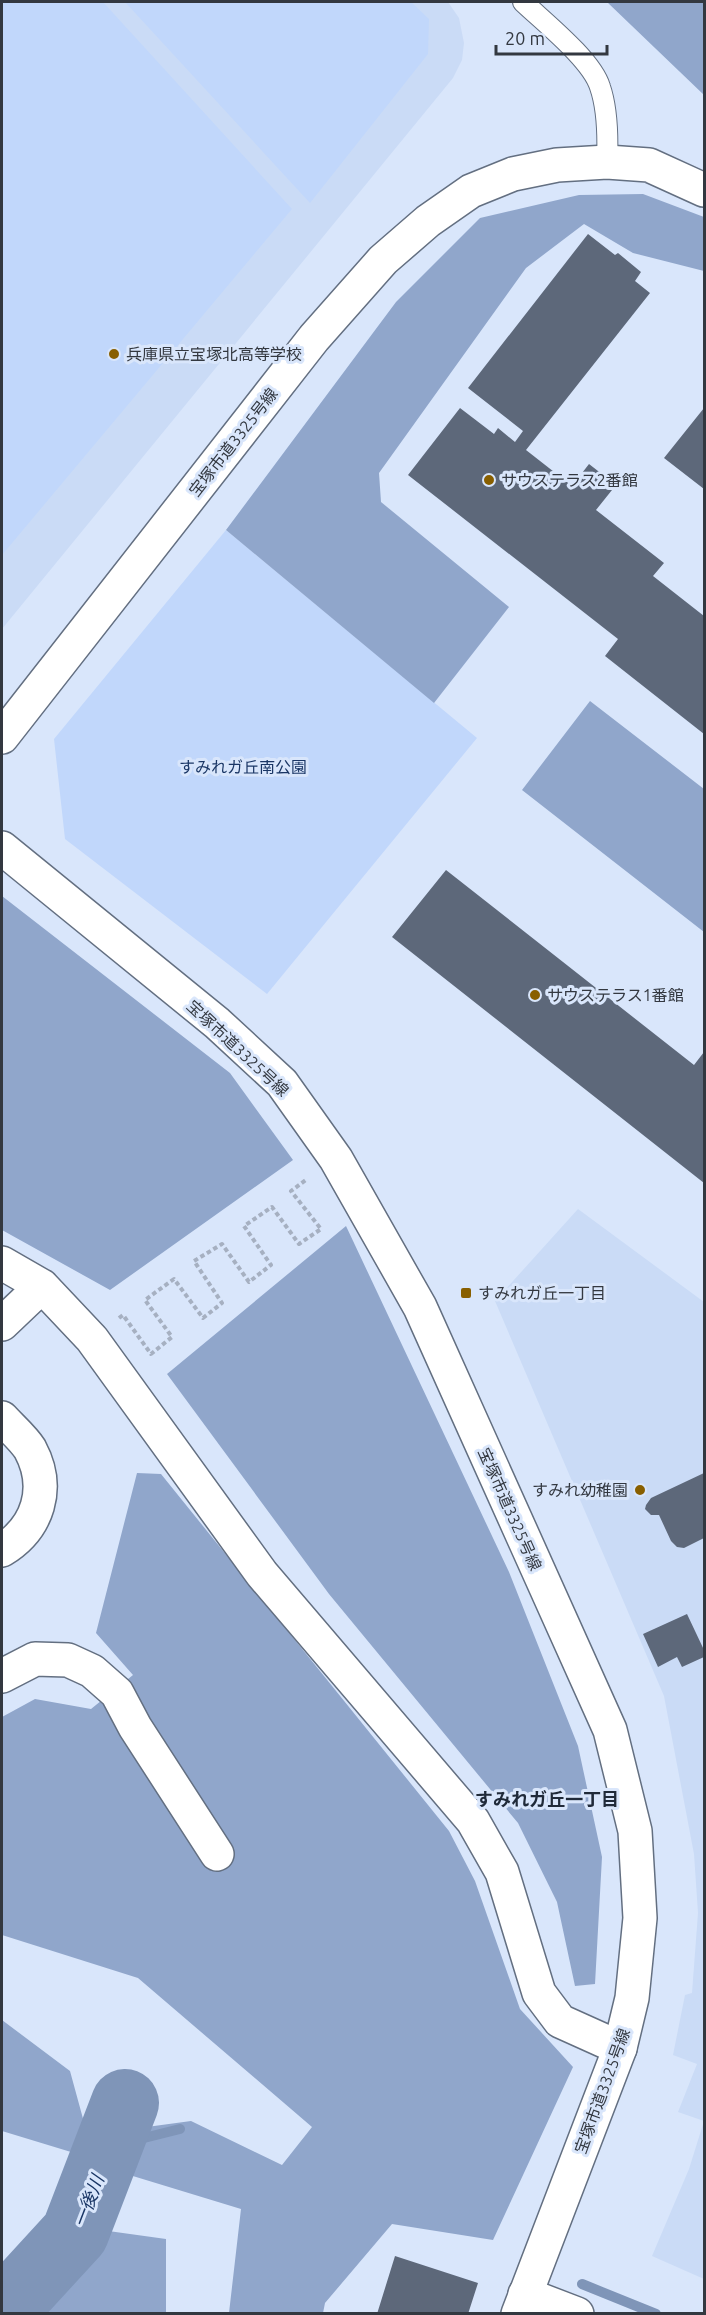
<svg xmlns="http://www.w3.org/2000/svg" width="706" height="2315" viewBox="0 0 706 2315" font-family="Ubuntu,'Noto Sans JP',sans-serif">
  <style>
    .built { fill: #cadbf6 }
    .green { fill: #c1d7fb }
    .forest { fill: #90a6cb }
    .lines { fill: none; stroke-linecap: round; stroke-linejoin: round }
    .stream { stroke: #7f95b8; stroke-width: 10 }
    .river { stroke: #7f95b8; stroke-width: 68 }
    .building { fill: #5d687a }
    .lane-casing { stroke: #636f81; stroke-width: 22 }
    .street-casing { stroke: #636f81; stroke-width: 36 }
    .secondary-casing { stroke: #636f81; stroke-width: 36 }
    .path { stroke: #a6b0c1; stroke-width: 4; stroke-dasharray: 4.5 3; stroke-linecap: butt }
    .lane { stroke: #fff; stroke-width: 20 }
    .street { stroke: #fff; stroke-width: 33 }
    .secondary { stroke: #fff; stroke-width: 33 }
    .poi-dot { fill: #885f00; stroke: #d9e6fb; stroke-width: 2 }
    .labels { text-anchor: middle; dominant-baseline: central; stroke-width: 6; stroke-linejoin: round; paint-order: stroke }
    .poi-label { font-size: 16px; fill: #333840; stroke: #d9e6fb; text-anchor: start }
    .street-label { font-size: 16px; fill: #333840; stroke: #d9e6fb }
    .park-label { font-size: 16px; fill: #1a3665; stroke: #d9e6fb }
    .neighbourhood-label { font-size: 18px; font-weight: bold; fill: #202a39; stroke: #d9e6fb }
    .water-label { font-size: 18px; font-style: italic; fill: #1a3665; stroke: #d9e6fb }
  </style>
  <rect width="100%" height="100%" fill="#d9e6fb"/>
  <path class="built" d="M2 2H448L459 18 464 43 462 60 453 78 2 629Z
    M578 1209 704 1302V2279L652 2256 689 2169 704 2121 678 2112 697 2064 673 2055 685 1995 692 1993 698 1913 694 1854 664 1696 495 1301Z"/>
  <path class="green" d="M2 2H103L292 209 2 555Z
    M125 2H411L429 19 428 54 310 203Z
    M226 530 477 738 267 994 65 839 54 739Z"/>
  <path class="forest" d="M607 2H704V95Z
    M643 194 704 217V271L633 253 584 224 526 268 379 473 381 502 509 607 434 703 226 530 396 302 480 218 579 195Z
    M590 701 704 789V932L522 790Z
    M2 896 230 1073 293 1160 110 1290 2 1230Z
    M346 1226 509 1572 578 1746 602 1857 595 1984 575 1986 557 1902 518 1823 329 1594 167 1374Z
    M137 1473 161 1474 449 1831 475 1881 520 2009 573 2067 493 2240 392 2224 325 2303 323 2313H229L241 2209 123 2173 132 2129 191 2121 282 2165 312 2127 138 1978 2 1935V1717L35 1699 91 1709 133 1675 96 1633Z
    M2 2020 70 2071 94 2159 2 2131Z
    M94 2229 166 2239V2313H22Z"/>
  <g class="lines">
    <path class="stream" d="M108 2147 180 2129
      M582 2284 656 2314"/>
    <path class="river" d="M2 2308 8 2306 75 2233 125 2103"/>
  </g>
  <path class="building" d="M588 234 615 255 618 253 641 272 635 281 650 293 526 450 572 486 589 464 616 485 596 510 664 563 653 576 704 616V734L605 656 618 639 408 475 460 408 494 434 498 428 515 442 523 431 468 388Z
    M704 408V489L664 458Z
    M446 870 694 1065 704 1052V1183L392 937Z
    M704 1473V1538L684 1548 677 1547 671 1541 659 1515H651L645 1509 646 1505 651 1498Z
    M687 1614 704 1650V1657L682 1667 677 1657 658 1667 643 1634Z
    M395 2256 478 2283 468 2314H377Z"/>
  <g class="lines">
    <defs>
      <path id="lane" d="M523 2C544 22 592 60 600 87 608 110 608 138 607 162"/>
      <path id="street" d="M2 1263 42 1286 92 1339 262 1574 473 1821 502 1872 539 1993 560 2021 620 2048
        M2 1324 42 1286
        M2 1418C10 1427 23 1438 30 1449 51 1488 38 1528 2 1550
        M2 1676 35 1659 68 1660 92 1671 117 1693 135 1727 217 1854
        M525 2294 577 2314"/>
      <path id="secondary" d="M2 737 314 338 383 260 428 221 471 191 513 174 557 165 607 162 649 165 704 190
        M2 848 217 1023 282 1083 336 1159 420 1307 610 1730 635 1831 640 1918 632 1998 620 2048 518 2314"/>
    </defs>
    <use href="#lane" class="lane-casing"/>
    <use href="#street" class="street-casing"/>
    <use href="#secondary" class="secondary-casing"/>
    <path class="path" d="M119 1318 123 1315 151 1354 172 1337 145 1300 174 1279 203 1318 222 1303 194 1261 222 1244 249 1282 271 1265 244 1226 272 1207 299 1244 321 1229 291 1191 307 1179"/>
    <use href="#lane" class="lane"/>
    <use href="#street" class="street"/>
    <use href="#secondary" class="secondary"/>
  </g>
  <g class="poi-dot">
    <circle cx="114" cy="354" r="6"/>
    <circle cx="489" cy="480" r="6"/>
    <circle cx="535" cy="995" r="6"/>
    <rect x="460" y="1287" width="12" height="12" rx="3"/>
    <circle cx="640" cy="1490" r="6"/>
  </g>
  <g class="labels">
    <g class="poi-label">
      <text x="126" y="354">兵庫県立宝塚北高等学校</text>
      <text x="501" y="480">サウステラス2番館</text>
      <text x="547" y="995">サウステラス1番館</text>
      <text x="478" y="1293">すみれガ丘一丁目</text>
      <text x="628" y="1490" text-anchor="end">すみれ幼稚園</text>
    </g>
    <g class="street-label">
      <text transform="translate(233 442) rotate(-52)">宝塚市道3325号線</text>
      <text transform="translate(238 1048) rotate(43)">宝塚市道3325号線</text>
      <text transform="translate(510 1509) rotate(66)">宝塚市道3325号線</text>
      <text transform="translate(602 2091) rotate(-70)">宝塚市道3325号線</text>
    </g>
    <g class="park-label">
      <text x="243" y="767">すみれガ丘南公園</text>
    </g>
    <g class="neighbourhood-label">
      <text x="547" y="1799">すみれガ丘一丁目</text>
    </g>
    <g class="water-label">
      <text transform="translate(88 2201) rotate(-69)">一後川</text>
    </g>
  </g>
  <rect width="706" height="2315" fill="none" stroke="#333840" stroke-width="6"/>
  <path d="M496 45v9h111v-9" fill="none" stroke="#333840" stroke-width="3"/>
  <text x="505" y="45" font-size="18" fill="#333840" stroke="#d9e6fb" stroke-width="4.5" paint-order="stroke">20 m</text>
</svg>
